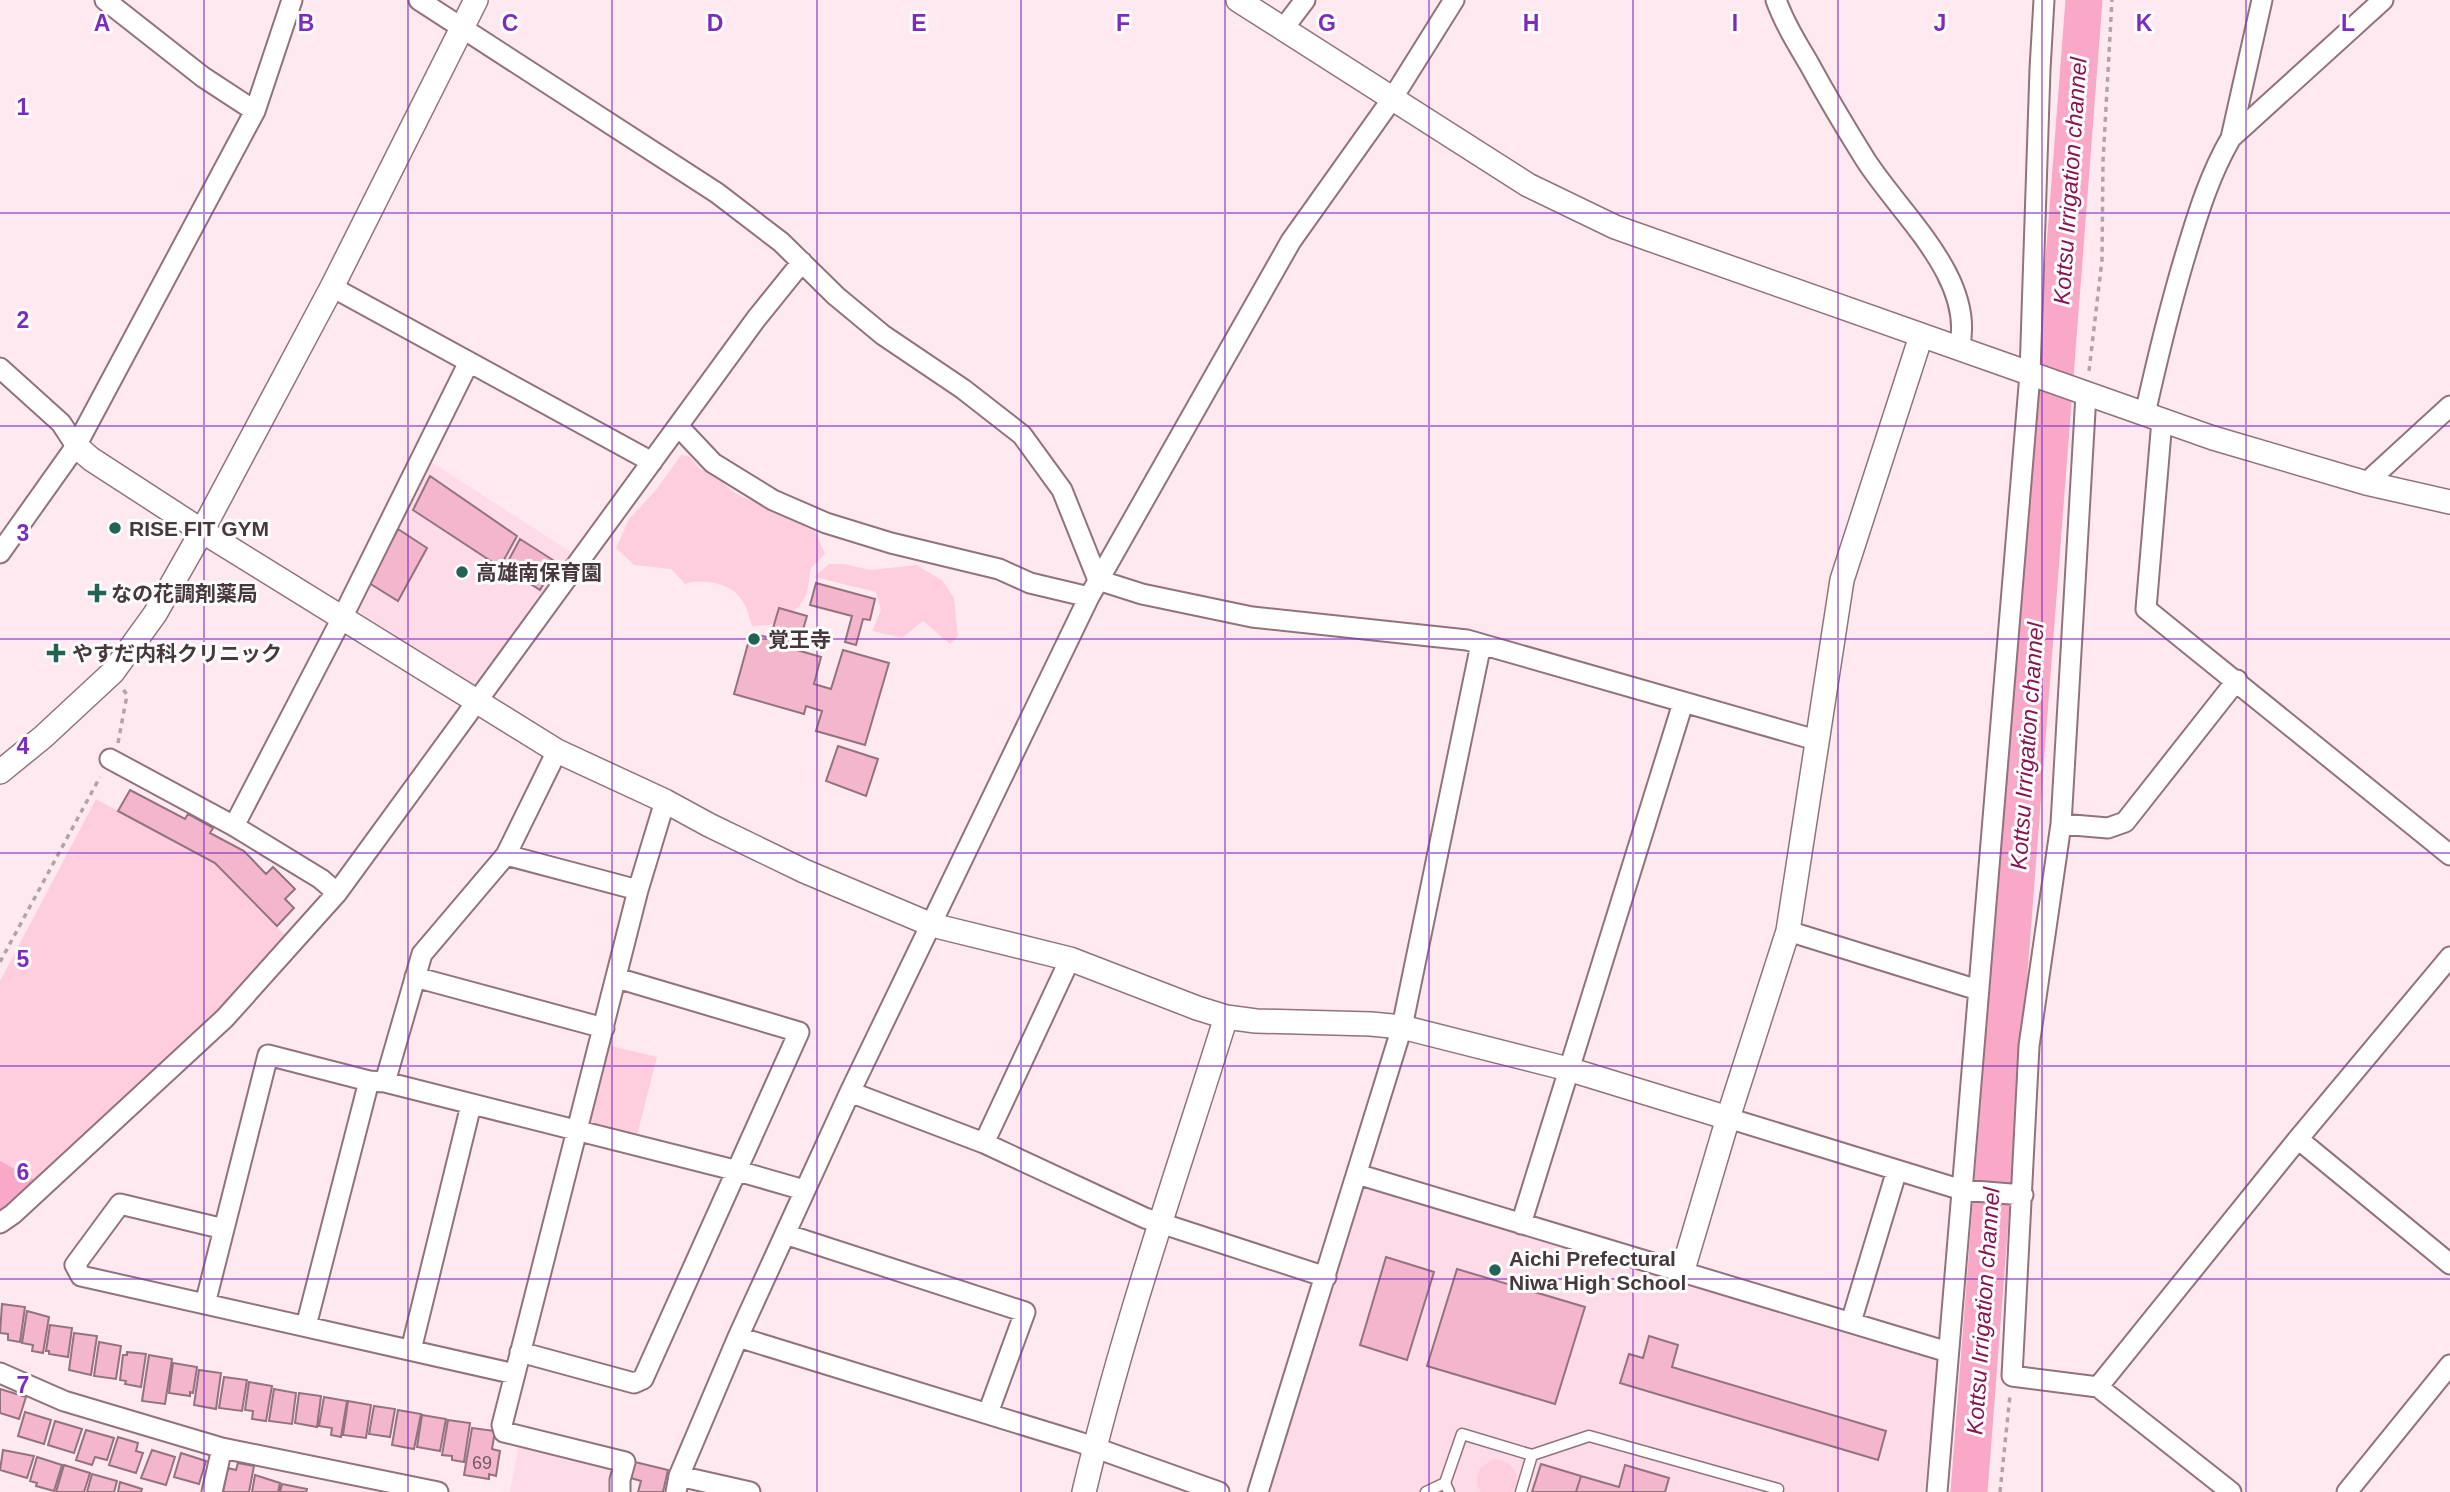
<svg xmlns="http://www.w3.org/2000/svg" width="2450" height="1492" viewBox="0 0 2450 1492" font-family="Arial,'Noto Sans JP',sans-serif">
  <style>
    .built { fill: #fedbe8 }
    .green { fill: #fecedf }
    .water { fill: #f9a8c7 }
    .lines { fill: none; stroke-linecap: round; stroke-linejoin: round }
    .river { stroke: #f9a8c7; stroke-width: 37 }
    .building { fill: #f3b6cd; stroke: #92737e; stroke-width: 2 }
    .service-casing { stroke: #91727d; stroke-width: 13 }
    .minor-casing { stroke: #91727d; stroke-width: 23 }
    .tertiary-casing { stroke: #91727d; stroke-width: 26 }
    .path { stroke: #b5a2a9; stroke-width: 3.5; stroke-dasharray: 5 5; stroke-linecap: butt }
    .service { stroke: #fff; stroke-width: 10 }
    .minor { stroke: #fff; stroke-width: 19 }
    .tertiary { stroke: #fff; stroke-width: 23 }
    .grid { fill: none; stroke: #7b2cbf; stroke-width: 2; stroke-opacity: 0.55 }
    .poi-dot { fill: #216455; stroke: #fdfdfd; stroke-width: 2.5 }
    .labels { text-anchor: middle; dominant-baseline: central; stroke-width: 6; stroke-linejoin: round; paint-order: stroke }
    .number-label { font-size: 18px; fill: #715861 }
    .poi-label { font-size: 21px; font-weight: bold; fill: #46383d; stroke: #fdfdfd; text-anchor: start }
    .water-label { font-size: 23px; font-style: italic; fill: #881452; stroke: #fdfdfd }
    .grid-label { font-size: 23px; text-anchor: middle; font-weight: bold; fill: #7b2cbf; stroke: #fdfdfd; stroke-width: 6; stroke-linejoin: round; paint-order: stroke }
  </style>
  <rect width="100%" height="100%" fill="#ffe9f1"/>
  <path class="built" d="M425 458 574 554 475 685 354 609Z
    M1367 1185 1933 1352 1940 1360 1924 1492H1265L1361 1188Z
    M519 1443 618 1467 613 1492H510Z"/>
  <path class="green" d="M681 455 689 456 699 468 717 478 735 493 815 531 825 554 811 568 807 593 799 607 770 625 752 626C749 615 746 604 738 595 727 583 700 578 685 584L671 569 634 565 616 548 629 519 656 490Z
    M829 564H844L870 570 916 565 942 580 954 598 958 636 950 644 923 621 902 638 872 631 881 610 876 592 814 577Z
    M96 799 215 863 289 939 220 1015 9 1209H0V981Z
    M607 1045 657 1057 636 1139 595 1128 588 1120Z
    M1494 1459C1513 1461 1523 1475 1513 1492H1481C1475 1484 1476 1476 1481 1467Z"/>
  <path class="water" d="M0 1161 39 1182 8 1209H0Z"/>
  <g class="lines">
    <path class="river" d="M1969 1492 2084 0"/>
  </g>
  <path class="building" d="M430 476 517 536 500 567 413 510Z
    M398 529 427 548 398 601 369 583Z
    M520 539 556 562 540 590 505 567Z
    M816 583 875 599 870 620 863 619 856 645 845 642 852 616 810 605Z
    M779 608 807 616 797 650 821 657 814 684 831 689 843 650 889 663 865 745 816 731 822 711 806 706 804 714 734 694 751 633 770 638Z
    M838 746 878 759 866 796 826 781Z
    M130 790 185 819 188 814 213 828 210 833 244 851 266 874 273 867 295 889 285 899 294 908 277 926 215 863 118 811Z
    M1386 1257 1434 1272 1407 1360 1360 1345Z
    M1457 1269 1585 1307 1555 1404 1427 1366Z
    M2 1304 25 1307 20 1342 8 1340V1334L0 1333Z
    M27 1311 49 1317 43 1353 32 1351 33 1345 22 1343Z
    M50 1325 72 1328 68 1357 49 1354V1351H46Z
    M74 1333 97 1336 91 1375 69 1370Z
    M1649 1336 1678 1345 1672 1367 1886 1431 1878 1460 1620 1383 1629 1354 1643 1358Z
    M99 1342 121 1346 116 1379 94 1376Z
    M127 1352 146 1354 141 1387 125 1384 126 1381 120 1380 123 1355H127Z
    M149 1355 172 1359 165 1404 142 1401Z
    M173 1363 197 1367 193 1393 190 1392V1396L169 1393Z
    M199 1370 221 1373 216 1409 194 1405Z
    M224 1377 247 1380 242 1411 219 1408Z
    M249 1382 272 1386 266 1421 252 1419 253 1411 245 1410Z
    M0 1389 26 1397 19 1419 0 1413Z
    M274 1389 296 1393 292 1424 269 1421Z
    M299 1393 321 1396 317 1427 295 1423Z
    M324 1397 347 1401 341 1437 331 1435 332 1428 319 1426Z
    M348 1401 371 1405 366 1438 343 1435Z
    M374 1406 395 1409 390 1437 369 1434Z
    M398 1410 421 1414 414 1449 392 1445Z
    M25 1412 51 1420 44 1444 18 1436Z
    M422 1415 446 1419 440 1451 417 1447Z
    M448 1420 470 1423 464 1462 452 1460V1456L442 1455Z
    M55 1421 82 1429 74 1453 48 1445Z
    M472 1428 495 1431 492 1449 500 1451 496 1476 489 1474V1479L464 1475Z
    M86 1430 114 1438 107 1460 95 1457 92 1465 76 1460Z
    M118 1437 138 1443 136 1451 143 1453 136 1473 109 1465Z
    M3 1450 34 1456 27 1478 0 1470Z
    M152 1450 175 1457 166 1485 141 1478Z
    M181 1453 206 1461 199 1484 174 1477Z
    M37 1457 62 1465 54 1491 36 1486 37 1483 30 1481Z
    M635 1462 668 1470 663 1492H638L641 1481 631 1478Z
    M238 1463 254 1466 249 1492H223L228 1468 236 1470Z
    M1541 1464 1581 1476 1576 1492H1532Z
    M64 1465 90 1473 84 1492H56Z
    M1625 1465 1669 1478 1665 1492H1576L1581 1476 1619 1487Z
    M92 1474 117 1481 114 1492H87Z
    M255 1475 280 1483 278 1492H252Z
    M120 1482 142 1489 141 1492H118Z
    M282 1484 307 1489 306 1492H280Z"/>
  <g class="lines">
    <defs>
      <path id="service" d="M1532 1455 1589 1436 1778 1489
        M1426 1492 1445 1483
        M1449 1492 1445 1483 1462 1434 1532 1455 1521 1492"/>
      <path id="minor" d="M105 0 203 77 255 111
        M419 0 717 193 781 242 836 296 883 335 963 389 1022 435 1062 490 1098 580 1142 594 1252 617 1467 640 1816 740
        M1776 0C1784 22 1796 42 1808 62 1826 95 1845 127 1865 159 1899 213 1977 279 1959 349
        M1283 29 1305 0
        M2231 138 2262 0
        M332 287 652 462
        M0 368 61 423 76 446
        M2145 414C2157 360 2170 306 2186 253 2198 213 2210 174 2231 138L2383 0
        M2162 420 2146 609 2450 855
        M678 426 713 463 773 500 826 523 891 543 999 569 1030 583 1089 597
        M2366 483 2450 406
        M0 553 76 446 255 111 292 0
        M110 759 234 826 321 879 337 893
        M2061 824 2086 394
        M234 826 342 618 469 362
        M506 855 638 890
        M1788 931 1978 990
        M415 977 604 1028
        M385 1082 422 954 506 855 557 751
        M850 1092 984 1143 1145 1218 1326 1277
        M1728 1118 1962 1190 2023 1195
        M2298 1139 2450 1264
        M984 1143 1070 959
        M1357 1174 1948 1352
        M0 1223 13 1214 225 1018 337 893 756 319 802 262
        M1521 1224 1683 703
        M224 1229 120 1204 75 1265 81 1276 515 1374 638 890 665 801
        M785 1234 1025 1312 988 1413
        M205 1304 268 1055 369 1081 385 1082 738 1171 804 1190
        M1851 1322 1897 1170
        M306 1326 369 1081
        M738 1337 1079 1442 1219 1492
        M411 1350 471 1105
        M520 1352 634 1383 643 1379 799 1032 617 978
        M0 1373 64 1401 222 1448 438 1492
        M515 1374 502 1425 504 1432 625 1462 620 1480V1492
        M2098 1387 2298 1139 2450 957
        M679 1476 738 1337 850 1092 1089 597 1291 241 1392 99 1454 0
        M212 1492 222 1448
        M676 1492 679 1476 750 1492
        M1258 1492 1402 1027 1481 644
        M1937 1492 2030 374 2040 69 2044 0
        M2231 1492 2098 1387 2012 1376 2029 1046 2061 824 2108 828 2125 822 2237 680
        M2347 1492 2450 1365"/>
      <path id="tertiary" d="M1238 0 1528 185 1615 227 2213 438 2366 483 2450 502
        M76 446 91 459 202 531 557 751 665 801 709 825 804 871 932 925 1070 959 1197 1008 1226 1017 1256 1021 1371 1024 1402 1027 1568 1069 1728 1118
        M0 772 43 737 113 672 155 614 202 531 332 287 476 0
        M1682 1273 1728 1118 1788 931 1842 580 1921 336
        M1084 1492C1122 1331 1177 1174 1226 1017"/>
    </defs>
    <use href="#service" class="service-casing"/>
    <use href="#minor" class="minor-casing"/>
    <use href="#tertiary" class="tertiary-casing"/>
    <path class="path" d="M2089 371 2102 260 2103 161 2112 0
      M118 743 127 695 123 689
      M0 962 100 777
      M2000 1492 2010 1395"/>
    <use href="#service" class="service"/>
    <use href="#minor" class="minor"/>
    <use href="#tertiary" class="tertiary"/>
  </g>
  <path class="grid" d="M204 0V1492M408 0V1492M612 0V1492M817 0V1492M1021 0V1492M1225 0V1492M1429 0V1492M1633 0V1492M1838 0V1492M2042 0V1492M2246 0V1492M0 213H2450M0 426H2450M0 639H2450M0 853H2450M0 1066H2450M0 1279H2450"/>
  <g class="poi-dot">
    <circle cx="115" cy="528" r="7"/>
    <circle cx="462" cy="572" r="7"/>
    <path d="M93.5 582.5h7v7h7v7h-7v7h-7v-7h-7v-7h7z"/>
    <circle cx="754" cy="639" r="7"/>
    <path d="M52.5 642.5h7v7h7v7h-7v7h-7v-7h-7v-7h7z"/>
    <circle cx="1495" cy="1270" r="7"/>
  </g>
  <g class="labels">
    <g class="number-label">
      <text x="482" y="1463">69</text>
    </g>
    <g class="poi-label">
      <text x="129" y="528">RISE FIT GYM</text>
      <text x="476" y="572">高雄南保育園</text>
      <text x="111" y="593">なの花調剤薬局</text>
      <text x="768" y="639">覚王寺</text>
      <text x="72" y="653">やすだ内科クリニック</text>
      <text x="1509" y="1258">Aichi Prefectural<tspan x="1509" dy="24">Niwa High School</tspan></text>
    </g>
    <g class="water-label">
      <text transform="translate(2070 181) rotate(-86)">Kottsu Irrigation channel</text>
      <text transform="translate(2027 746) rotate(-86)">Kottsu Irrigation channel</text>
      <text transform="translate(1983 1311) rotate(-86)">Kottsu Irrigation channel</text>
    </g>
  </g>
  <g class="grid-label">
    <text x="102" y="31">A</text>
    <text x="306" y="31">B</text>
    <text x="510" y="31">C</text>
    <text x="715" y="31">D</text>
    <text x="919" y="31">E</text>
    <text x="1123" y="31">F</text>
    <text x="1327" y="31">G</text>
    <text x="1531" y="31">H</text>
    <text x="1735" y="31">I</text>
    <text x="1940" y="31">J</text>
    <text x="2144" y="31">K</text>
    <text x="2348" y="31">L</text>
    <text x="23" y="115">1</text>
    <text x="23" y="328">2</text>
    <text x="23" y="541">3</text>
    <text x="23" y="754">4</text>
    <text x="23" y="967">5</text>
    <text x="23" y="1180">6</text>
    <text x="23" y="1393">7</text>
  </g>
</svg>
